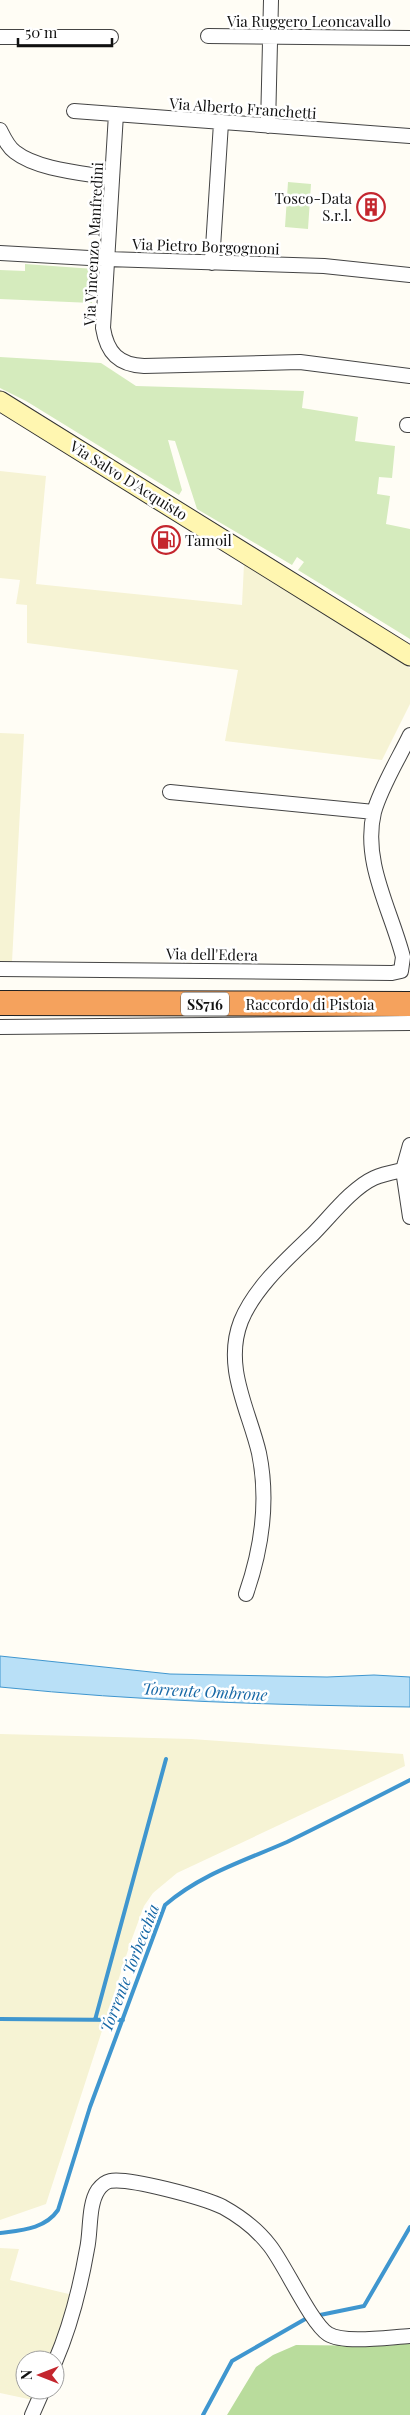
<svg xmlns="http://www.w3.org/2000/svg" width="410" height="2415" viewBox="0 0 410 2415" font-family="'Playfair Display',serif">
  <style>
    .farmland { fill: #f6f3d4 }
    .green { fill: #d5ebbd }
    .forest { fill: #b9dc9c }
    .water { fill: #b9e0f7; stroke: #3f96cf }
    .lines { fill: none; stroke-linecap: round; stroke-linejoin: round }
    .stream { stroke: #3f96cf; stroke-width: 4 }
    .street-casing { stroke: #444; stroke-width: 16 }
    .secondary-casing { stroke: #333; stroke-width: 21 }
    .highway-casing { stroke: #222; stroke-width: 26 }
    .street { stroke: #fff; stroke-width: 14 }
    .secondary { stroke: #fff6b0; stroke-width: 19 }
    .highway { stroke: #f5a25d; stroke-width: 24 }
    .labels { text-anchor: middle; dominant-baseline: central; stroke-width: 5; stroke-linejoin: round; paint-order: stroke }
    .shield { fill: #fff; stroke: #585858; stroke-width: 1 }
    .shield-label { font-size: 14px; font-weight: bold; fill: #111 }
    .street-label { font-size: 15px; fill: #111; stroke: #fff }
    .poi-label { font-size: 15px; fill: #111; stroke: #fff; text-anchor: end }
    .water-label { font-size: 16px; font-style: italic; fill: #1768a6; stroke: #fff }
  </style>
  <rect width="100%" height="100%" fill="#fffdf5"/>
  <path class="farmland" d="M0 471 46 476 36 584 242 605 244 564 410 668V704L382 760 225 741 238 670 27 643V605L16 604 20 580 0 578Z
    M0 733 24 734 12 962H0Z
    M0 1734 191 1739 403 1754 405 1766 177 1873 153 1893 144 1906 130 1944 46 2204 0 2220Z
    M0 2248 19 2249 10 2280 73 2295 51 2360H25V2390H38L33 2400 0 2393Z"/>
  <path class="green" d="M288 182 311 184 308 229 285 227Z
    M25 264 94 269 92 303 0 299V270L25 271Z
    M0 357 101 363 136 386 304 391 302 408 358 417 355 441 395 446 392 478 379 477 377 494 390 496 386 524 410 529V639L298 570 304 562 297 557 292 565 197 509 175 441 168 440 182 490 179 495 26 401 0 388Z"/>
  <path class="forest" d="M410 2343V2415H227L256 2367 273 2355 296 2345 387 2346Z"/>
  <path class="water" d="M0 1656 170 1674 327 1677 374 1675 410 1677V1707C273 1705 137 1701 0 1687Z"/>
  <g class="lines">
    <path class="stream" d="M0 2019 123 2020
      M95 2020 166 1759
      M0 2233C22 2230 45 2229 58 2210L90 2107 165 1905C201 1874 244 1861 287 1842 328 1822 369 1801 410 1780
      M320 2315 364 2306 410 2227
      M203 2415 232 2361 307 2318"/>
    <defs>
      <path id="street" d="M208 36 410 38
        M0 37H111
        M74 111 410 136
        M116 114 103 328C107 353 119 365 144 366L300 362 410 376
        M268 126 271 0
        M0 130C4 138 8 147 15 152 38 170 84 173 112 178
        M0 253 107 259 324 266 410 275
        M212 263 221 123
        M407 425H410
        M170 792 374 812
        M0 969 392 973 401 971 403 957C391 910 362 862 374 812 381 787 399 758 410 735
        M0 1027 410 1023
        M410 1145 403 1170 410 1217
        M246 1594C262 1548 269 1502 259 1453 249 1410 223 1367 241 1321 255 1287 287 1259 313 1234 330 1217 352 1188 374 1178 383 1174 394 1172 403 1170
        M55 2362C71 2325 80 2289 87 2249 91 2232 88 2205 98 2190 101 2186 105 2182 110 2181 128 2177 205 2198 223 2207 241 2217 257 2229 270 2246 285 2265 311 2323 328 2334 344 2344 390 2337 410 2336
        M32 2415 43 2390"/>
      <path id="secondary" d="M0 401 410 656"/>
      <path id="highway" d="M0 1003 410 1004"/>
    </defs>
    <use href="#street" class="street-casing"/>
    <use href="#secondary" class="secondary-casing"/>
    <use href="#highway" class="highway-casing"/>
    <use href="#street" class="street"/>
    <use href="#secondary" class="secondary"/>
    <use href="#highway" class="highway"/>
  </g>
  <defs>
    <symbol id="building-ring" viewBox="-11 -11 22 22"><circle r="9.5" fill="#fff" stroke="#c4262e" stroke-width="1.5"/><path d="M-4-6H4V6H1V3H-1V6H-4ZM-2.5-4.3h1.7v1.8h-1.7ZM.8-4.3h1.7v1.8H.8ZM-2.5-1h1.7V.8h-1.7ZM.8-1h1.7V.8H.8Z" fill="#c4262e"/></symbol>
    <symbol id="fuel-ring" viewBox="-11 -11 22 22"><circle r="9.5" fill="#fff" stroke="#c4262e" stroke-width="1.5"/><path d="M-5.5-6h7V0h2V4h1.3V-2.5L3-4.5l.8-.8L6-3V5H2.5V1h-1V6h-7ZM-4.2-4.7v3.2H.2V-4.7Z" fill="#c4262e"/></symbol>
  </defs>
  <g fill-rule="evenodd">
    <use href="#building-ring" x="355" y="191" width="32" height="32"/>
    <use href="#fuel-ring" x="150" y="524" width="32" height="32"/>
  </g>
  <g class="labels">
    <rect class="shield" x="181" y="992.5" width="48" height="23" rx="4"/>
    <g class="shield-label">
      <text x="205" y="1004">SS716</text>
    </g>
    <g class="street-label">
      <text x="309" y="21">Via Ruggero Leoncavallo</text>
      <text transform="translate(243 108) rotate(4)">Via Alberto Franchetti</text>
      <text transform="translate(93 244) rotate(-87)">Via Vincenzo Manfredini</text>
      <text transform="translate(206 246) rotate(2)">Via Pietro Borgognoni</text>
      <text transform="translate(129 480) rotate(32)">Via Salvo D'Acquisto</text>
      <text transform="translate(212 954) rotate(1)">Via dell'Edera</text>
      <text x="310" y="1004">Raccordo di Pistoia</text>
    </g>
    <g class="poi-label">
      <text x="352" y="198">Tosco-Data<tspan x="352" dy="17">S.r.l.</tspan></text>
      <text x="185" y="540" text-anchor="start">Tamoil</text>
    </g>
    <g class="water-label">
      <text transform="translate(205 1691) rotate(3)">Torrente Ombrone</text>
      <text transform="translate(129 1968) rotate(-69)">Torrente Torbecchia</text>
    </g>
  </g>
  <g transform="translate(40 2375) rotate(270)"><circle r="24" fill="#ffffff" stroke="#a0a0a0"/>
  <path d="M0-4L9 19L0 12L-9 19Z" fill="#c4262e"/>
  <text y="-8" font-size="14" font-weight="bold" text-anchor="middle" fill="#111111">N</text>
  </g>
  <path d="M18 38v8h94v-8" fill="none" stroke="#111111" stroke-width="2.5"/>
  <text x="25" y="38" font-size="15" fill="#111111" stroke="#ffffff" stroke-width="4" paint-order="stroke">50 m</text>
</svg>
